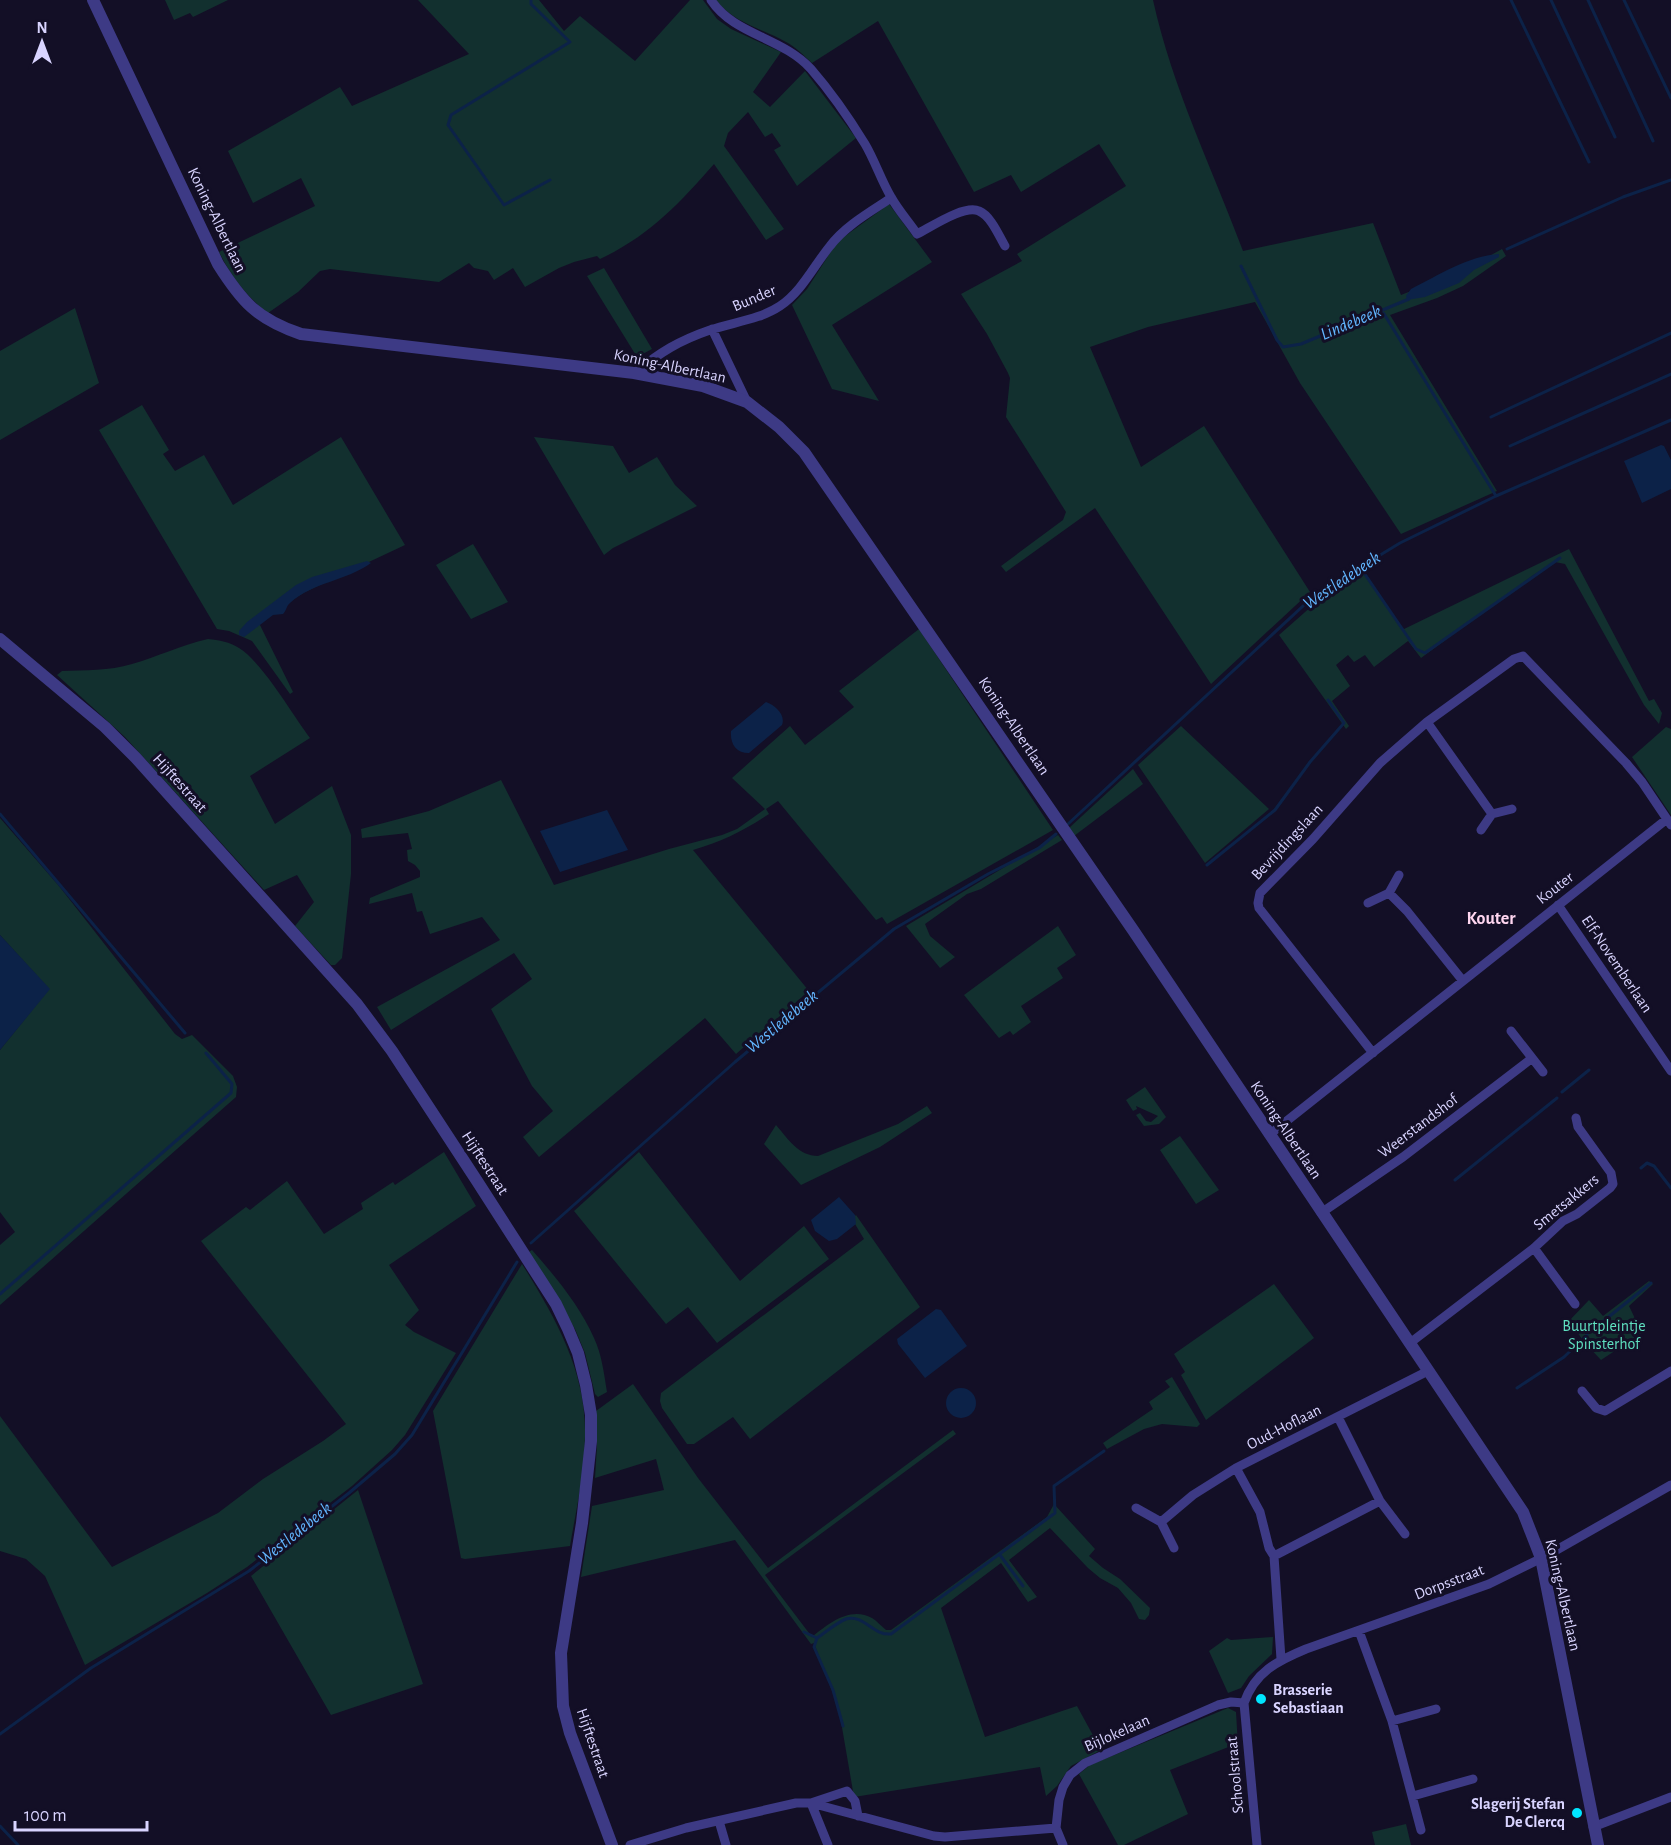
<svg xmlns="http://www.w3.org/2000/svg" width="1671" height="1845" viewBox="0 0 1671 1845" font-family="'Alegreya Sans',sans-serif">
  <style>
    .green { fill: #12302f }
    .water { fill: #0c2248 }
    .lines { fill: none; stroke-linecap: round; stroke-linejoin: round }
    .stream { stroke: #0c2248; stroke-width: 3 }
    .minor { stroke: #3d3a85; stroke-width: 9 }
    .tertiary { stroke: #3d3a85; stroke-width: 12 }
    .poi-dot { fill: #00e5ff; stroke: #130f26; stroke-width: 2 }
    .labels { text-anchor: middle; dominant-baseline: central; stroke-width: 6; stroke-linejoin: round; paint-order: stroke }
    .street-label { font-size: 16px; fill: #d9d4ff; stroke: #130f26 }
    .park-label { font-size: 16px; fill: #5fe0c0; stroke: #130f26 }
    .poi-label { font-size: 16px; font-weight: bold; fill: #d9d4ff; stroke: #130f26; text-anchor: start }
    .water-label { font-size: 18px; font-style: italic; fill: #62b6ff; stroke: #130f26 }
    .neighbourhood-label { font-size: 18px; font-weight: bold; fill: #ffd6f0; stroke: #130f26 }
  </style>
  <rect width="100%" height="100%" fill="#130f26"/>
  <path class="green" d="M165 0H228L193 17 190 13 174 20Z
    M418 0H539L564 31 580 16 635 61 690 0H703L717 19 731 29 781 52 753 92 770 107 805 71 856 138 797 186 774 150 781 146 772 133 765 137 748 112 728 133 724 146 784 229 766 240 714 164C679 204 649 236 600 259L597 256 574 262 559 268 525 287 513 268 494 280 488 271 474 268 469 263 439 282 330 269 320 271 298 292 268 313C246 296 231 276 219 252L315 206 301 178 253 203 228 151 340 87 352 106 469 54Z
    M716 0H1153C1172 87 1212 168 1243 251L1373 223 1401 295 1464 270 1502 249 1506 256 1463 286 1437 298 1390 315 1497 491 1401 534 1300 383 1255 302 1148 327 1090 347 1141 467 1204 426 1310 592 1211 684 1095 508 1006 572 1001 566 1063 520 1066 512 1006 417 1010 378 1008 373 987 334 961 294 1022 261 1017 254 1126 186 1099 144 1021 192 1011 175 974 192 878 21 812 63C804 56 796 47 786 42 761 28 734 23 716 0Z
    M889 204 932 262 832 325 879 401 832 389 792 305 807 289 837 242Z
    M604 268 652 349 637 357 587 276Z
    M75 308 99 383 0 440V351Z
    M142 405 169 450 163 454 175 471 204 455 233 505 341 437 405 545 305 592 258 621 293 692 290 694 252 641 229 631 217 629 99 430Z
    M534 437 613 446 629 473 657 457 675 485 697 506 613 548 604 555Z
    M473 544 508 602 471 619 436 565Z
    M1569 549 1649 701 1654 699 1662 713 1659 724 1644 705 1565 564 1555 562 1535 574 1421 658 1408 641 1374 667 1365 655 1354 662 1348 655 1336 665 1350 686 1332 701 1349 726 1346 729 1279 635 1321 598 1363 569 1402 630Z
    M919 629 1053 830 887 924 882 917 876 920 778 801 766 809 769 814C743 831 723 841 693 850L809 991 736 1054 705 1018 539 1157 523 1137 553 1111 532 1086 491 1009 532 979 514 953 391 1030 377 1007 500 940 482 917 430 934 422 911 417 912 412 893 369 904 370 898 420 877V871L415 865 408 861 407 850 412 849 408 833 362 838 361 829 429 811 501 780 554 885 669 849 722 835 737 829 765 809 732 778 790 726 805 745 854 707 839 691Z
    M208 639C219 640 230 642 239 648 262 662 292 714 310 738L250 776 275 824 332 786 351 835V874L342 958 335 965H331L295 926 314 902 297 875 264 890 125 737 57 675 62 671C85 670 109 671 132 664 157 657 181 645 208 639Z
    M1181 726 1269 809 1205 863 1138 765Z
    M1666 727 1671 729V815L1632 757Z
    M1133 769 1143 784 1074 836 1069 828Z
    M0 818 59 886 175 1034 182 1039 192 1035 233 1076 237 1087 236 1097 0 1305V1245L15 1232 0 1212V1050L49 989 0 935Z
    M1058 835 1062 840 981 889 967 894 925 924 930 936 955 957 940 968 906 926Z
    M1058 926 1076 955 1057 968 1063 978 1021 1006 1031 1022 1013 1035 1010 1031 999 1038 964 995Z
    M1145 1087 1166 1117 1159 1124 1144 1126 1136 1115 1140 1113 1146 1121 1151 1122 1158 1116 1136 1106 1137 1109 1133 1111 1126 1100Z
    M927 1106 932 1113 880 1147 801 1185 764 1144 776 1125C788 1139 799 1156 818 1156L898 1124Z
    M1180 1136 1219 1190 1196 1204 1160 1150Z
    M444 1152 476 1206 389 1265 419 1310 405 1325 414 1332 456 1353 405 1435 392 1450 352 1486 247 1567 207 1593 85 1665 45 1576 26 1559 0 1551V1416L112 1567 218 1513 263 1479 323 1441 346 1424 201 1241 246 1207 250 1210 287 1181 324 1234 363 1209 361 1203 393 1182 395 1185Z
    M639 1152 740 1281 804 1226 829 1259 717 1343 688 1307 666 1324 574 1211Z
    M856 1215 920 1307 750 1439 733 1417 694 1444H687L662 1408 660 1401 661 1393 864 1239 852 1219Z
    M532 1250C555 1276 580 1306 594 1338 602 1355 604 1374 607 1392L598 1397 595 1394 585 1353 575 1329 529 1252Z
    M522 1264C555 1317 587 1372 585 1437 585 1473 576 1510 570 1546L465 1559 461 1558 433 1411Z
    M1649 1281 1653 1284 1629 1306 1642 1333 1601 1360 1585 1343 1569 1321 1589 1300 1603 1316Z
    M1274 1284 1314 1338 1206 1420 1181 1375 1185 1372 1174 1354Z
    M1172 1377 1200 1424 1197 1427 1162 1424 1144 1429 1107 1449 1103 1443 1153 1409 1149 1402 1170 1387 1165 1381Z
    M633 1384 698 1478 768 1568 953 1430 956 1434 765 1575 812 1637C828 1624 850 1606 872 1618 877 1621 881 1626 886 1630H891L1047 1517 1054 1504 1095 1549 1089 1556 1103 1568 1120 1579 1150 1608 1149 1615 1145 1620 1139 1619 1131 1603 1118 1588 1100 1578 1088 1568 1050 1528 1009 1560 1037 1597 1028 1602 1001 1563 941 1608 985 1737 1077 1706 1101 1750 1071 1766 1057 1786 1046 1796 1040 1767 854 1797 839 1710 814 1643 811 1644 735 1540 581 1577 592 1506 664 1490 656 1459 595 1478 597 1446 596 1411Z
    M358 1490 423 1684 331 1715 251 1576Z
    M1273 1637 1272 1654 1249 1676 1241 1688 1228 1693 1209 1651 1227 1638 1231 1640Z
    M1228 1708 1236 1712 1238 1746H1231L1170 1770 1188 1814 1124 1845H1118L1079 1774 1090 1765Z
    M1406 1824 1411 1845H1375L1372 1832Z"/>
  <path class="water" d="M1499 254V257L1474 270 1459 283 1425 297 1407 300 1406 296 1411 289C1439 275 1468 256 1499 254Z
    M1661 445 1664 446 1671 460V489L1642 503 1624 461Z
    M367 561 371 563C346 581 313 582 290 603 286 606 287 610 283 614L273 615 244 637 239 635V631L247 622 296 585 312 577Z
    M766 702C775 705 786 715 782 725L749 753C736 753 730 744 731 731Z
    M607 810 628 850 560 872 540 831Z
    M0 935 50 989 0 1050Z
    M839 1197 855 1215 856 1224 837 1239 829 1241 815 1231 811 1220Z
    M936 1309 941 1310 967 1346 925 1378 898 1344 897 1339Z
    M946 1403a15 15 0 1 1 30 0a15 15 0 1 1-30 0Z"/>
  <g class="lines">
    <path class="stream" d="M531 0V4L570 42 451 115 448 125 504 205 550 180
      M1511 0 1589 162
      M1551 0 1615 137
      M1588 0 1653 141
      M1624 0 1671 98
      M1507 249 1623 197 1671 180
      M1241 266 1277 340 1283 347 1301 344 1409 299
      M1381 309 1496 496
      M1491 417 1671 333
      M1510 446 1671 374
      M1360 567 1416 649 1425 653 1560 558
      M0 814 185 1033
      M1068 824 1316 594 1400 543 1496 496 1671 420
      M1207 865 1275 810 1310 762 1344 723 1328 700
      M1562 1092 1589 1070
      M1641 1168 1647 1163 1654 1166 1671 1188
      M1455 1180 1557 1098
      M531 1243 735 1062 894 929 988 874 1039 848 1056 834
      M0 1294 231 1093 232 1084 206 1053
      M1596 1327 1651 1283
      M1517 1388 1564 1357 1587 1335
      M1000 1555 1023 1586
      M804 1632 817 1638
      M843 1726 833 1690 814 1647 817 1638C826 1632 836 1623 846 1619 864 1614 873 1636 891 1634L1055 1513 1054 1486 1104 1451
      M0 1734 91 1668 249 1571 349 1493 395 1454 412 1435 517 1262
      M0 1826 18 1845"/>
    <path class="minor" d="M711 0C734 35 782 37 811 69 831 92 849 118 865 144 875 161 881 180 891 197 898 210 909 222 917 234 931 227 965 204 979 211 991 216 999 236 1005 246
      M712 329 747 402
      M634 373C661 352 678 341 710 330 733 322 759 320 780 306 802 291 813 267 830 246 845 226 870 212 891 198
      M1427 722 1492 814
      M1481 830 1492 814 1512 809
      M1389 893 1407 911 1463 981
      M1368 903 1389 893 1399 875
      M1558 905 1671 1071
      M1511 1031 1543 1072
      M1373 1053 1259 908 1258 903 1260 893 1313 839 1380 763 1427 722 1514 659 1523 656 1626 763 1642 782 1671 825
      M1269 1135 1667 819
      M1321 1213 1403 1157 1531 1059
      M1534 1248 1575 1304
      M1410 1343 1534 1248 1563 1221 1577 1214 1610 1188 1613 1184 1611 1173 1578 1127 1576 1118
      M1582 1391 1596 1408 1605 1411 1671 1371
      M1236 1468 1260 1512 1269 1548 1274 1556 1281 1659
      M1380 1501 1405 1534
      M1136 1508 1161 1522 1174 1548
      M1161 1522 1193 1495 1236 1468 1428 1371
      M1274 1556 1380 1501 1338 1417
      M1359 1631 1392 1721 1421 1830
      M1392 1721 1436 1709
      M1413 1796 1473 1779
      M719 1821 726 1845
      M1593 1827 1671 1797
      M630 1845 686 1828 796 1803H811L934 1836 945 1837 1056 1828
      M828 1845 811 1803 847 1791 855 1801 858 1816
      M1063 1845 1056 1828 1059 1800 1063 1787 1070 1775 1085 1763 1218 1705 1231 1702 1244 1703
      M1257 1845 1244 1703C1255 1672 1277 1661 1306 1649L1489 1584 1546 1556 1671 1485"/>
    <path class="tertiary" d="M93 0 218 264C242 302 257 319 301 334L634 373 703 386 747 402 779 427 804 452 1133 930 1523 1512 1541 1558 1598 1845
      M0 639 105 727 136 758 357 1004 392 1051 477 1181 556 1304 568 1329 578 1353 586 1385 591 1415V1441L582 1523 561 1653 563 1706 570 1733 612 1845"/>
  </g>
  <g class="poi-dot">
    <circle cx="1261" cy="1699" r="6"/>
    <circle cx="1577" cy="1813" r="6"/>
  </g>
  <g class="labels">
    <g class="street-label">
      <text transform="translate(217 220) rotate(64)">Koning-Albertlaan</text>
      <text transform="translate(754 298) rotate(-23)">Bunder</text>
      <text transform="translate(670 366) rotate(12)">Koning-Albertlaan</text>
      <text transform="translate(1014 726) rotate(56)">Koning-Albertlaan</text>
      <text transform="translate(180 783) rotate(48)">Hijftestraat</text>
      <text transform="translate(1287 842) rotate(-47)">Bevrijdingslaan</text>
      <text transform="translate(1555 888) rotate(-38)">Kouter</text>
      <text transform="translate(1617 964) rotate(56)">Elf-Novemberlaan</text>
      <text transform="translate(1418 1126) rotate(-37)">Weerstandshof</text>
      <text transform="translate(1286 1130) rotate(56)">Koning-Albertlaan</text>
      <text transform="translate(485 1163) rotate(57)">Hijftestraat</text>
      <text transform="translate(1566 1202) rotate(-39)">Smetsakkers</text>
      <text transform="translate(1284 1427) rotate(-27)">Oud-Hoflaan</text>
      <text transform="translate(1449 1582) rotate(-21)">Dorpsstraat</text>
      <text transform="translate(1563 1595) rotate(77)">Koning-Albertlaan</text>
      <text transform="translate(1117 1733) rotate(-24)">Bijlokelaan</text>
      <text transform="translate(593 1743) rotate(71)">Hijftestraat</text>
      <text transform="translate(1235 1775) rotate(-95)">Schoolstraat</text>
    </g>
    <g class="park-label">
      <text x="1604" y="1326">Buurtpleintje<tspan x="1604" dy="18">Spinsterhof</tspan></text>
    </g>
    <g class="poi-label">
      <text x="1273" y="1690">Brasserie<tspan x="1273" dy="18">Sebastiaan</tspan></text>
      <text x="1565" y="1804" text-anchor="end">Slagerij Stefan<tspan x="1565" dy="18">De Clercq</tspan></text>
    </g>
    <g class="water-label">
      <text transform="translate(1351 323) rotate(-23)">Lindebeek</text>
      <text transform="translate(1342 581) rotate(-34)">Westledebeek</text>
      <text transform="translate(782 1022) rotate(-40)">Westledebeek</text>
      <text transform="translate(295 1534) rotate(-39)">Westledebeek</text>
    </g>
    <g class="neighbourhood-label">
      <text x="1491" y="919">Kouter</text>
    </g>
  </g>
  <g transform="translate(42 42)" stroke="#130f26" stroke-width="4.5" paint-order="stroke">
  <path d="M0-4.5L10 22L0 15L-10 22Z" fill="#d9d4ff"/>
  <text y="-9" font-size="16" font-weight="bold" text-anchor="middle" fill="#d9d4ff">N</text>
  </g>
  <path d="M15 1821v9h132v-9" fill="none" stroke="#d9d4ff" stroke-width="3"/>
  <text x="24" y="1821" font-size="18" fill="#d9d4ff" stroke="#130f26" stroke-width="4.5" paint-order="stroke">100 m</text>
</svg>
